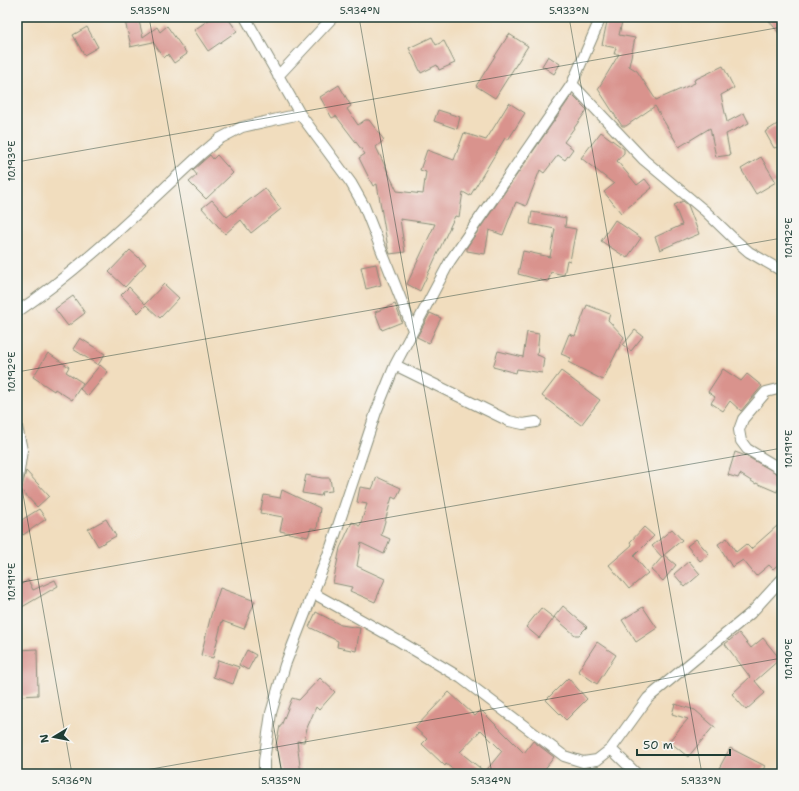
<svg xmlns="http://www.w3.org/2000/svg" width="799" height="791" viewBox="0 0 799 791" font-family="'Shantell Sans',sans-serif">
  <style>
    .building { fill: #d9938d; fill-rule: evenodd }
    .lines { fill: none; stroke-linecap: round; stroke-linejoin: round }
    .minor-casing { stroke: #888d79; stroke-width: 12 }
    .minor { stroke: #fff; stroke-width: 10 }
    .ticks { fill: none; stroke: #1f3d34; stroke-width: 1; stroke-opacity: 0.45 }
    .neatline { fill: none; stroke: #1f3d34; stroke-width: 1.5 }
    .ticks-label { font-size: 10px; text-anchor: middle; fill: #1f3d34 }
  </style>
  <rect width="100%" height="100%" fill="#f6f6f2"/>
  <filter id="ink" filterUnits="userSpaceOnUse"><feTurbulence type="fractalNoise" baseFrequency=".025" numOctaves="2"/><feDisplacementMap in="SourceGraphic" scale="8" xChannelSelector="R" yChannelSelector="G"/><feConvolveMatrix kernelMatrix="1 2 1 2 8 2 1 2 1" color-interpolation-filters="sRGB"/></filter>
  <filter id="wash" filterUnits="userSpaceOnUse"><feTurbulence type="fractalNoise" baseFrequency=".012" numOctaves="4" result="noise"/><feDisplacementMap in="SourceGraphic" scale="16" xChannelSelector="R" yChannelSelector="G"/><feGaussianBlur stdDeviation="0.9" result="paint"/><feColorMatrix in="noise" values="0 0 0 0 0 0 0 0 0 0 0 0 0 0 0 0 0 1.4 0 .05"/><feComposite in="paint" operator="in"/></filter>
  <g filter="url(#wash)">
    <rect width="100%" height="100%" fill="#f1ddbe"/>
    <g id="blocks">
      <path class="building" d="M124 17H138L143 37 157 27 160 32 167 26 187 54 174 63 168 54 164 58 153 42 130 47 131 46Z
        M213 17H227L237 31 208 51 194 30Z
        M608 17H623L619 35 635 38 629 66 637 71 656 100 695 83 694 80 723 66 734 88 721 95 727 122 744 113 749 123 726 134 730 155 716 157 710 128 679 147 655 106 626 126H622L598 89 619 54H614L616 48 602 45Z
        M766 17H782V37Z
        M87 27 98 47 84 55 73 35Z
        M509 34 528 46 495 98 476 86Z
        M432 37 436 45 444 41 455 63 439 70 437 65 421 73 409 48Z
        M548 56 560 64 554 74 542 66Z
        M339 85 351 106 347 109 358 125 365 120H369L384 140 376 147 397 191 423 194 426 172 420 170 427 150 454 160 464 133 486 140 509 103 525 113 508 140 505 138 470 196 463 192 459 217 455 216 420 291 407 284 435 224 400 219 405 252 390 254 388 248 377 184 373 186 359 158 365 154 336 116 332 118 320 97Z
        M572 95 587 110 564 142 573 149 565 160 558 155 544 173 540 170 526 206 516 202 503 235 489 230 485 254 467 251V247Z
        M438 110 460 117 457 129 434 121Z
        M782 121V146L774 148 765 132Z
        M601 132 624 149V153L617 161 637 185 645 179 652 188 621 213 604 192 614 184 581 158Z
        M210 155 213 159 217 155 233 173 206 199 189 182 197 175 193 170Z
        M761 157 776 182 756 194 741 169Z
        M265 188 281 209 251 233 241 220 225 234 202 208 212 200 227 217Z
        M683 201 688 205 699 234 687 239V238L660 250 655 237 682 225 674 205Z
        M532 212 566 218 565 227 576 229 570 261 567 260 564 275 551 272 548 282 518 274 523 251 550 257 555 229 530 224Z
        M615 220 641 238 627 258 601 241Z
        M130 250 146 264 125 287 109 272Z
        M376 264 381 285 366 289 361 267Z
        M164 284 179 298 160 318 146 305 138 313 121 295 129 287 145 304Z
        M73 296 85 313 68 326 55 309Z
        M395 304 402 322 382 330 375 312Z
        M587 305 610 314 608 320 624 337 603 380 568 362 571 358 561 354 569 334 575 336Z
        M430 313 441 318 429 343 417 337Z
        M635 330 643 336 631 351 623 345Z
        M527 332 539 334 537 355 540 356 544 358 542 373 517 369 516 373 493 367 498 351 523 357Z
        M80 338 105 354 98 365 73 349Z
        M48 353 69 367 66 372 83 383 72 400 55 389 54 391 33 377Z
        M100 365 108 372 88 396 80 389Z
        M723 369 741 381 747 374 762 386 741 411 730 401 723 411 711 403 715 397 708 392Z
        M561 371 600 400 581 425 542 396Z
        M735 452 746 456 782 476V491L778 489 777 492 756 483V484L740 474 738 478 728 475Z
        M26 471 49 496 37 507 21 490Z
        M306 475 322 478H330L332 491 322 492 321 496 302 493Z
        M377 477 401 488 396 499 392 497 381 535 390 539 384 554 361 543 357 566 385 579 375 602 350 591 352 587 333 583 340 548 352 522 360 526 367 504 357 502 360 487 372 489Z
        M282 490 320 508 317 529 311 528 308 537 280 531 283 517 260 513 264 495 280 498Z
        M39 509 46 519 23 535 17 526V523Z
        M106 519 116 536 98 546 88 529Z
        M777 526 782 532V561L773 569 769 565 756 576 743 560 732 567 718 544 727 538 736 552 746 544 751 549Z
        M644 527 654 536 634 556 648 573 629 589 609 565 632 545 630 542Z
        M672 529 682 540 664 555 676 565 663 581 651 570 663 556 662 557 652 546Z
        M696 539 709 554 700 561 687 546Z
        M689 561 700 574 685 587 674 574Z
        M28 580 33 590 55 580 58 586 17 610V587Z
        M220 588 255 601 244 629 222 621 213 658 201 655 211 615Z
        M563 606 587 627 579 635H575L554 617Z
        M643 607 657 628 636 642 622 620Z
        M541 608 554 618 539 638 526 627Z
        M316 612 341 625 360 628 356 651 337 647 338 641 309 627Z
        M739 633 751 648 763 638 780 659 755 681 765 693 746 710 732 694 750 677 725 644Z
        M597 642 616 655 597 684 578 671Z
        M37 649 38 695 21 696 19 650Z
        M247 650 256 655 248 670 239 665Z
        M218 660 239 667 233 684 213 677Z
        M320 678 335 692 319 710 316 707 307 728 304 742 297 741 301 774H282L278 751 275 750 280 726H281L292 698 299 700Z
        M568 678 587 699 566 720 546 700Z
        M449 692 475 716 481 710 524 753 533 741 554 757 541 774H459L446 764 445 766 422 744 427 739 415 728ZM481 730 502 751 485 772 460 752Z
        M675 704 695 710 716 728 713 727 688 757 669 741 688 719 672 714Z
        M730 748 765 766 761 774H716Z"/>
    </g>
  </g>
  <g filter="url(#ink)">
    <use href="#blocks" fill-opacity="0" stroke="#888d79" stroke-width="1"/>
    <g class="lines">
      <defs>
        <path id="minor" d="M245 17 300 114 351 183 364 206 413 330
          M278 76 333 17
          M572 84 644 160 705 211 734 239 749 252 782 271
          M17 312C84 267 141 209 200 155L219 139 242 127 300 114
          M395 365 509 421 523 424 536 422
          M782 388 766 392 743 419 739 430 741 441 747 449 782 470
          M17 427 22 450 17 485
          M313 593 399 641 461 678 564 756 583 762 597 760 611 749 648 698 751 613 782 579
          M611 749 637 774
          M264 774V761L271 713 285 665 331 547 376 412 395 365 450 261 572 84 601 17"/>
      </defs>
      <use href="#minor" class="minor-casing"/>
      <use href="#minor" class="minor"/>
    </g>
  </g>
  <path class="ticks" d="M149 17 282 774M359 17 492 774M569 17 702 774M778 17 782 37M17 162 782 27M17 372 782 238M17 460 72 774M17 583 782 448M123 774 782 658"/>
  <rect width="799" height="791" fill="none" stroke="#f6f6f2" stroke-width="44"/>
  <g transform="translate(54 737) rotate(260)" stroke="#f6f6f2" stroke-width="3" paint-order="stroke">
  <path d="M0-3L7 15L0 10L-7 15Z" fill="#1f3d34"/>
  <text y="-6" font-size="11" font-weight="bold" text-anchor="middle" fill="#1f3d34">N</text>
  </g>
  <path d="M637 749v6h93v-6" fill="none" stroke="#1f3d34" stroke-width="2"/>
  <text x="643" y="749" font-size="12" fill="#1f3d34" stroke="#f6f6f2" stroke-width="3" paint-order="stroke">50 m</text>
  <rect x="22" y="22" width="755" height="747" class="neatline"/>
  <g class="ticks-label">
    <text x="150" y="14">5.935°N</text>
    <text x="360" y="14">5.934°N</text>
    <text x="569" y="14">5.933°N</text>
    <text transform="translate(11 161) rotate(-90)" y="4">10.193°E</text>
    <text transform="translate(788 238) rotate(-90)" y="4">10.192°E</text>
    <text transform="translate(11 372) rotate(-90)" y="4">10.192°E</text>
    <text transform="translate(788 449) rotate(-90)" y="4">10.191°E</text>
    <text transform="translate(11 582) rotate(-90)" y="4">10.191°E</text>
    <text transform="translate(788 659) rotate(-90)" y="4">10.190°E</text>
    <text x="72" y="784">5.936°N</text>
    <text x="281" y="784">5.935°N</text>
    <text x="491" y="784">5.934°N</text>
    <text x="701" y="784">5.933°N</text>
  </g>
</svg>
